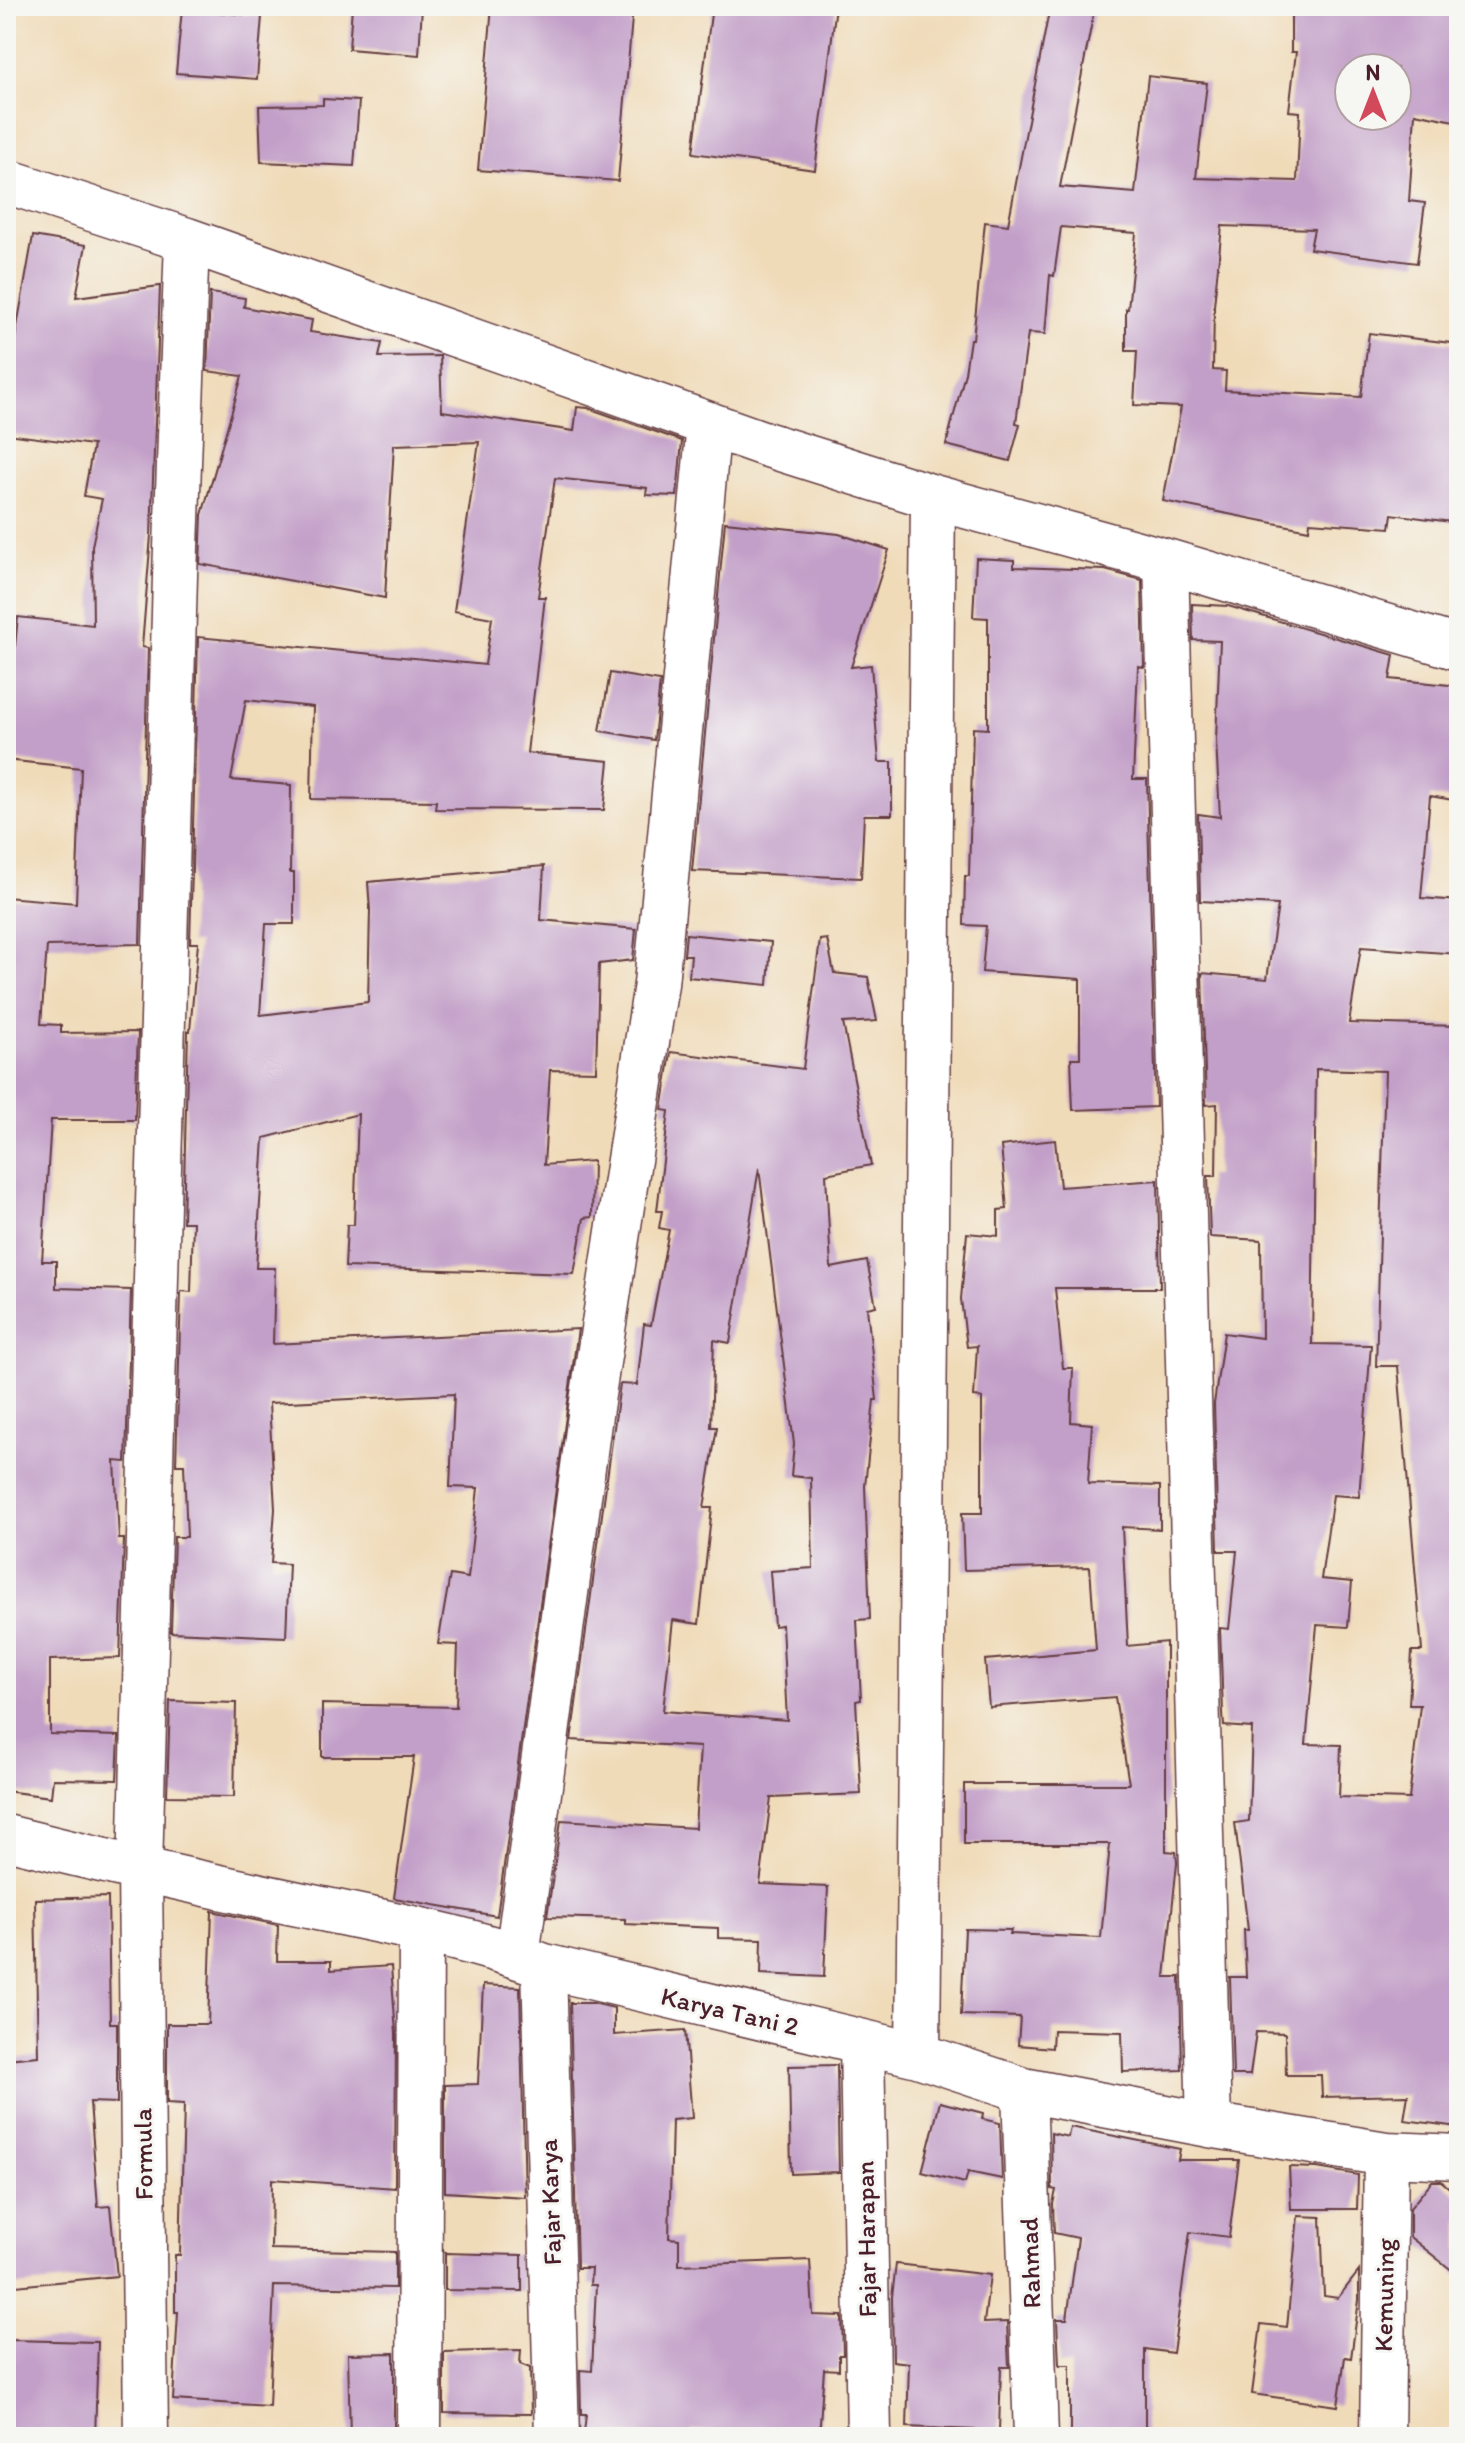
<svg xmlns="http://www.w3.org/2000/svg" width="1465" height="2443" viewBox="0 0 1465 2443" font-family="Itim,sans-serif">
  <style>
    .building { fill: #c29fc8; fill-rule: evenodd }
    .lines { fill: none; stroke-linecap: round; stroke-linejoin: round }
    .minor-casing { stroke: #633b40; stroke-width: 47 }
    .minor { stroke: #fff; stroke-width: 44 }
    .labels { text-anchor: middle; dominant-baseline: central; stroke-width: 6; stroke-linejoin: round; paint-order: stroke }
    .street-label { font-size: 26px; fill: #4a1f2b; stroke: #f6f6f2 }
  </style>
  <rect width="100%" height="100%" fill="#f6f6f2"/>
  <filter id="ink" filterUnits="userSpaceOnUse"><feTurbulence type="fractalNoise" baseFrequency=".0125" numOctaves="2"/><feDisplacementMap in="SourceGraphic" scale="16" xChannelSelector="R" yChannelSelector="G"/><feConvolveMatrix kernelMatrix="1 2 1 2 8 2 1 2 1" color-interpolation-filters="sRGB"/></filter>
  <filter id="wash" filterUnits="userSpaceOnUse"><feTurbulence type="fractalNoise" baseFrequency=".006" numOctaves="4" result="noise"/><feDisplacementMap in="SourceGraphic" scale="32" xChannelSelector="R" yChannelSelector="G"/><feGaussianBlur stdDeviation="1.8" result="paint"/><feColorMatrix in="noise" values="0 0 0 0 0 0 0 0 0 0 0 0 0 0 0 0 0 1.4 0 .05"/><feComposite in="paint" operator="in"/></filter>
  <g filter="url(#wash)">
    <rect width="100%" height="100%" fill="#f0dbb9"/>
    <g id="blocks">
      <path class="building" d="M352 6H422L419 55 349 49Z
        M492 6H633L618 181 478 170Z
        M712 6H836L815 170 693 153Z
        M1050 6H1095L1060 187 1135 193 1148 76 1207 83 1196 178 1297 181 1300 112 1289 111 1296 52H1291V6H1459V122L1415 113 1409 201 1425 203 1417 263 1310 249 1314 229 1222 226 1214 306 1213 370 1226 371 1225 390 1361 397 1369 333 1459 344V523L1392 514 1390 528 1310 522 1309 530 1163 501 1181 407 1134 405 1137 351H1126V309H1128L1136 233 1061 227 1054 276 1050 275 1045 334 1028 333 1016 423 1020 424 1010 461 946 445 965 373 970 339H973L985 222 1008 225ZM1349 68H1397V116H1349Z
        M182 9 262 16 257 79 176 73Z
        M323 99 359 101 354 166 261 162 259 106 323 105Z
        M33 236 86 245 76 297 160 286 151 535 142 647 148 648 140 944 47 946 41 1024 61 1025V1033L138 1032 135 1120H51L42 1261H56V1288L131 1290 126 1462 115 1461 119 1539H124L120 1658 50 1660V1734L119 1736 117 1780 53 1779 51 1797 6 1791V897L76 903 81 768 6 760V732L18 617 93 625 92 546 102 499 84 496 93 445 6 434 12 366H10Z
        M210 293 245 298 244 307 312 320 310 332 382 343 379 357 440 356 442 411 574 431 577 407 588 408 682 441 677 496 646 495 647 488 555 478 538 597H545L527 753 609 761 604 810 435 809 436 801 311 799 313 707 246 700 231 780 291 785 290 873H294V924H266L260 1015 368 1002 370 910 368 882 544 866 541 920 636 929 633 960 599 964 596 1071 550 1070 544 1165 593 1161 592 1217 584 1218 574 1274 345 1267 347 1225H354L358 1114 264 1138 256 1268H275L273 1344 578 1329 497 1916 394 1898 414 1757H322V1704L456 1707 458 1645 438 1644 450 1575 468 1578 478 1488 450 1487 454 1394 269 1403 275 1509 271 1563 289 1564 286 1637 171 1632 174 1537H187L184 1465H176L181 1291 191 1292 193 1222H183L188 1031H190L198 943H190L198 637 485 665 492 618 454 611 479 442 394 445 385 598 200 564 202 515 242 376 207 371Z
        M725 522 839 534 889 550 851 667 871 665 879 762H892V815H864L861 878 692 871Z
        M976 558 1014 560V567L1105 570 1142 580 1144 667 1138 666 1133 779H1147L1156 1107 1073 1110 1071 1058H1080V979L982 972 986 926 964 925 965 876H969L973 728 988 729V618L973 617Z
        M1192 604 1228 606 1394 655 1390 679 1459 686V801L1430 796 1421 898 1459 901V954L1361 947 1349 1023 1459 1026V2127L1404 2120 1408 2095 1322 2097 1321 2075H1286L1285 2033 1256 2032 1250 2075H1233L1230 1977H1246L1244 1930H1248L1235 1823 1249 1821 1252 1728 1224 1726 1223 1713 1220 1628 1229 1629 1237 1551H1218L1214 1404 1224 1333 1262 1338 1261 1240 1210 1237 1208 1176H1216L1217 1104 1206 1105 1202 973 1267 979 1278 905 1200 901 1198 814 1220 817 1216 740 1220 641 1193 640ZM1316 1069 1385 1071 1376 1366H1398L1422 1651H1412L1409 1705H1420L1409 1799 1339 1797 1341 1745 1306 1744 1317 1625 1348 1627 1352 1582 1321 1579 1333 1495 1359 1497 1371 1345 1312 1344Z
        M610 673 660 681 654 740 600 731Z
        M686 934 771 942 768 985 689 977 691 955H684Z
        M827 939 834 973 868 977 877 1021 843 1023 871 1165 826 1174 831 1268 867 1261 876 1306 867 1308 877 1400H874L865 1486 870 1619 857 1620 861 1700 856 1701 861 1794 771 1798 760 1884 828 1887 824 1977 761 1974 762 1939 718 1938V1928L625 1924V1919L547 1917 561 1820 695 1828 700 1747 571 1740 620 1384 637 1385 644 1324 651 1325 669 1230 659 1228 662 1211H657L669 1111 662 1110 671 1052 803 1069 820 940ZM759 1168 794 1444 791 1476 811 1478 813 1568 770 1571 774 1626 782 1625 787 1720 663 1711 673 1620 699 1624 712 1508H704L717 1427H711L714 1340 730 1343Z
        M1055 1140 1060 1187 1158 1180 1160 1288H1055L1063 1368H1073L1071 1422 1092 1424 1088 1484 1160 1486V1529L1122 1527 1128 1646 1166 1642V1851L1176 1852 1177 1863 1165 1977H1180L1182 2070 1123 2072 1122 2032 1053 2030 1052 2048 1018 2045 1020 2017 961 2015 965 1929 1011 1930 1010 1934 1101 1938 1110 1844H964V1784H1129L1115 1697 989 1707 985 1660 1096 1650 1090 1567 964 1570 962 1513H982V1398L974 1397 977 1346 967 1347 961 1299 967 1233 998 1236V1210L1007 1209 1001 1146Z
        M170 1701 236 1703 234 1797 167 1796Z
        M108 1897 110 2023H117V2103L90 2102 98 2207 110 2206 117 2276 6 2287V2059L38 2056 35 1899Z
        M212 1911 278 1925 277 1961H331V1970L391 1966 396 2033 395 2188 272 2179 271 2249 395 2252V2288L274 2286 269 2406 173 2400 178 2312H175V2255H180L184 2104 167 2103V2024H208Z
        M483 1985 520 1987 525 2197 445 2192V2085L478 2084Z
        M570 2003H593L614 2008V2035L685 2030 692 2118 672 2120 669 2238 679 2239V2265L810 2260 813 2315 842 2316 843 2355H839V2370L824 2369 819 2437 692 2430 691 2437 584 2433 586 2414H581L580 2370 592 2371 596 2285H590L591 2268H577Z
        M837 2065 839 2172 791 2174 789 2066Z
        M940 2102 983 2113 982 2119 1000 2123 1002 2179 968 2172 965 2183 922 2172Z
        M1070 2127 1180 2149 1178 2160H1239L1229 2237 1190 2232 1173 2353 1145 2349V2437H1070V2365H1059L1057 2319H1067L1078 2238 1054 2233 1053 2204 1056 2190 1052 2189 1051 2133 1068 2137Z
        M1289 2167 1317 2168 1358 2175 1357 2209H1291Z
        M1432 2181H1441L1459 2196V2276L1410 2237V2208Z
        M1298 2216 1321 2217 1324 2296 1338 2298 1359 2271V2300L1351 2358 1345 2357 1338 2406 1252 2394 1261 2324 1287 2327Z
        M445 2253 522 2255V2291L445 2290Z
        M896 2264 990 2275 984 2323 1007 2322 1009 2367H1001L999 2431 907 2427 909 2363 893 2361 892 2297Z
        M6 2340 98 2342 95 2437H6Z
        M521 2350 520 2364 530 2368 531 2414 444 2413V2352Z
        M394 2353V2437H350L348 2354Z"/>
    </g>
  </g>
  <g filter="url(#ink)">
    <use href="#blocks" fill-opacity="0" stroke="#633b40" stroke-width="2"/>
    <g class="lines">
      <defs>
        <path id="minor" d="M6 181 187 240 765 444 933 497 1166 561 1459 648
          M1166 561 1209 2125
          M6 1837C106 1862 207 1885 308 1906 387 1923 469 1937 544 1966L918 2055 1024 2090 1209 2125 1386 2154 1459 2157
          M517 1956 591 1408 656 984 709 424
          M544 1966 557 2437
          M862 2042 869 2437
          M918 2055 933 497
          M1024 2090 1036 2437
          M146 2437 140 1870 175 576 187 240
          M419 2437 421 1930
          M1382 2437 1386 2154"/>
      </defs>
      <use href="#minor" class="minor-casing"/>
      <use href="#minor" class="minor"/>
    </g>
  </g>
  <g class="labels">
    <g class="street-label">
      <text transform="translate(730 2011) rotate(13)">Karya Tani 2</text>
      <text transform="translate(143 2154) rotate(-91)">Formula</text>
      <text transform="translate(550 2202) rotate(-92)">Fajar Karya</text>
      <text transform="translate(866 2239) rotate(-91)">Fajar Harapan</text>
      <text transform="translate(1030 2263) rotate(-92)">Rahmad</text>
      <text transform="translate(1384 2295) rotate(-89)">Kemuning</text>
    </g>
  </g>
  <rect width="1465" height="2443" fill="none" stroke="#f6f6f2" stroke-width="32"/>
  <g transform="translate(1373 92)"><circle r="38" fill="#f6f6f2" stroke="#b1a0a2" stroke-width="2"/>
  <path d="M0-6L14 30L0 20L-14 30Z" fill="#d1495b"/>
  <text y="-12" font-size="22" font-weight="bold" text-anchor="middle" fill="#4a1f2b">N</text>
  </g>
</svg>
